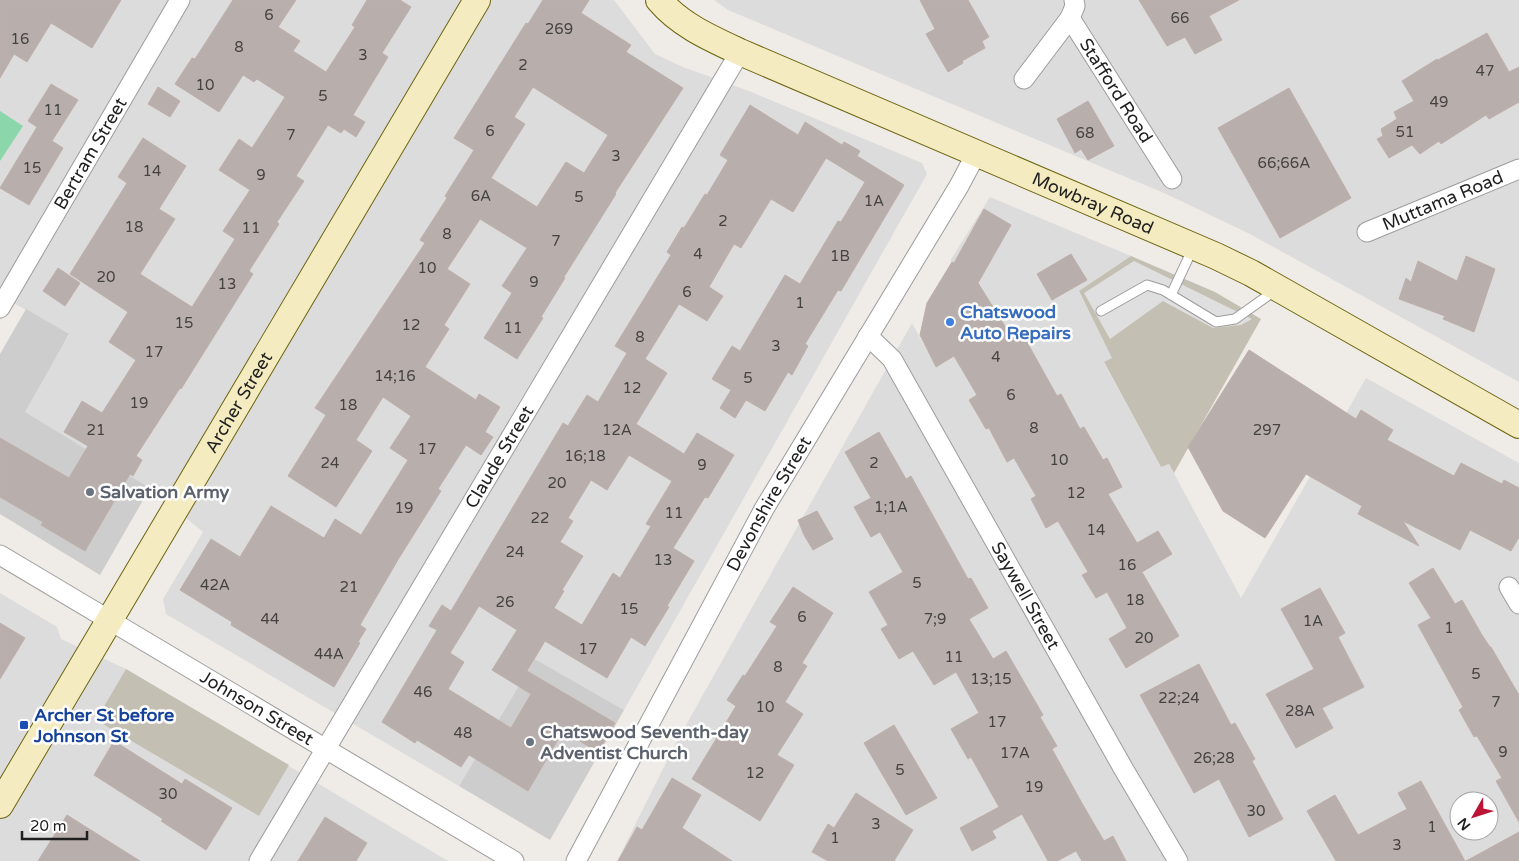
<svg xmlns="http://www.w3.org/2000/svg" width="1519" height="861" viewBox="0 0 1519 861" font-family="'Varela Round',sans-serif">
  <style>
    .residential { fill: #dddcdd; fill-rule: evenodd }
    .religious { fill: #cdcdcd }
    .construction { fill: #c3c0b3 }
    .pitch { fill: #8cd6ab }
    .parking { fill: #dfdfdf }
    .building { fill: #b8afac; stroke: #bfafaa; fill-rule: evenodd }
    .lines { fill: none; stroke-linecap: round; stroke-linejoin: round }
    .lane-casing { stroke: #9c9c9c; stroke-width: 11 }
    .street-casing { stroke: #9c9c9c; stroke-width: 21 }
    .secondary-casing { stroke: #6d6510; stroke-width: 28 }
    .lane { stroke: #fff; stroke-width: 9 }
    .street { stroke: #fff; stroke-width: 19 }
    .secondary { stroke: #f4ecc0; stroke-width: 26 }
    .shop-dot { fill: #3f7fe0; stroke: #fff; stroke-width: 2 }
    .worship-dot { fill: #6b7280; stroke: #fff; stroke-width: 2 }
    .transit-dot { fill: #1a4fb4; stroke: #fff; stroke-width: 2 }
    .labels { text-anchor: middle; dominant-baseline: central; stroke-width: 5; stroke-linejoin: round; paint-order: stroke }
    .number-label { font-size: 15px; fill: #454342 }
    .street-label { font-size: 18px; fill: #1f1f1f; stroke: #fff }
    .shop-label { font-size: 18px; font-weight: bold; fill: #366cbe; stroke: #fff; text-anchor: start }
    .worship-label { font-size: 18px; font-weight: bold; fill: #5b616d; stroke: #fff; text-anchor: start }
    .transit-label { font-size: 18px; font-weight: bold; fill: #164399; stroke: #fff; text-anchor: start }
  </style>
  <rect width="100%" height="100%" fill="#efebe7"/>
  <path class="residential" d="M0 0H614L655 54 683 67 749 91 922 163 927 174 624 710 535 659 459 786 166 614 163 599 203 532 150 488 22 411 69 335 0 295Z
    M714 0H1519V382L1248 233 1164 193 728 10Z
    M990 197 1131 256 1079 292 1113 358 1104 363 1161 467 1169 464 1241 598 1366 378 1519 463V861H617L677 741 912 323 936 367 1005 327 973 275 950 261ZM1459 801H1489V831H1459Z
    M0 593 57 627 61 639 126 669 448 861H0Z"/>
  <path class="religious" d="M26 309 69 334 25 412 150 488 100 575 0 514V354Z
    M535 659 624 710 550 840 459 786Z"/>
  <path class="construction" d="M1131 256 1215 292 1261 319 1174 473 1169 464 1161 467 1104 362 1112 358 1079 291Z
    M126 669 289 765 259 816 96 720Z"/>
  <path class="pitch" d="M0 111 23 126 0 161Z"/>
  <path class="parking" d="M1134 261 1252 319 1241 325 1213 328 1163 301 1110 339 1084 293Z"/>
  <path class="building" d="M0 0H121L92 48 51 23 27 62 14 54 0 78Z
    M233 0H296L278 27 300 41 293 51 326 72 355 27 352 25 367 0H400L411 7 382 53 388 57 353 115 365 122 356 137 344 129 341 133 328 125 296 176 304 181 277 222 279 224 249 271 253 274 181 389 180 388 136 456 142 460 133 476 130 474 85 551 41 525 43 522 0 497V438L69 478 88 446 64 432 82 401 102 413 136 360 109 342 128 312 70 274 127 183 118 177 143 138 186 166 159 209 175 219 140 274 192 307 235 239 223 231 250 190 219 170 239 139 252 148 285 97 257 79 254 82 243 75 219 112 175 84 192 58 195 59Z
    M543 0H589L581 13 631 45 626 52 683 88 615 193 616 194 564 277 565 278 541 317 543 318 517 359 484 338 512 293 502 286 527 248 480 219 447 269 470 284 444 325 449 329 425 367 476 400 479 394 500 407 485 432 493 437 481 455 466 445 438 489 441 491 399 558 360 625 366 629 358 642 360 643 334 687 231 625 232 622 180 590 211 539 240 557 271 506 324 538 335 519 361 535 408 460 390 448 411 416 383 397 356 440 372 451 336 507 288 476 326 415 315 408 425 243 420 240 447 198 445 196 474 150 454 138 526 23 528 24ZM533 87 608 135 584 173 566 162 537 207 491 178 525 124 514 117Z
    M920 0H968L989 37 982 41 985 48 962 61 963 63 948 72 926 34 935 29Z
    M1139 0H1239L1209 16 1222 40 1195 54 1185 37 1167 46Z
    M1487 33 1509 72 1519 67V102L1489 119 1486 115 1441 144 1439 141 1420 154 1412 145 1389 158 1377 139 1383 136 1381 129 1397 119 1394 112 1414 101 1402 81 1437 59 1438 60Z
    M51 84 78 100 52 141 63 148 29 205 0 188 37 127 28 121Z
    M158 87 180 101 170 117 148 104Z
    M1289 88 1351 198 1280 238 1218 128Z
    M1088 101 1114 146 1088 160 1081 149 1075 153 1057 119Z
    M750 105 798 135 805 122 842 145 844 142 860 151 857 156 904 185 841 291 838 290 805 344 808 346 792 375 788 372 765 411 746 400 735 418 720 408 731 390 712 379 732 346 740 351 785 275 800 284 838 221 841 222 865 182 826 158 793 212 771 199 741 248 734 244 709 287 723 296 707 321 679 304 645 359 667 373 636 424 684 454 697 433 734 455 708 498 705 497 673 548 694 561 667 606 669 607 645 646 631 637 607 678 545 641 527 671 615 723 598 752 563 731 528 791 469 755 461 767 417 740 415 743 382 722 437 630 429 626 442 605 451 611 563 423 568 426 587 395 598 402 627 353 615 346 671 255 667 252 682 227 684 228 705 194 707 195 728 160 720 155ZM629 455 672 481 646 524 651 526 620 578 613 573 582 625 554 608 564 591 562 590 583 556 560 542 573 521 568 518 591 480 607 490ZM479 606 517 630 492 670 531 694 511 728 448 689 464 662 450 653Z
    M984 209 1011 225 978 283 1008 331 1018 326 1057 396 1061 394 1080 429 1084 427 1103 460 1107 458 1122 487 1108 494 1137 543 1158 531 1172 554 1142 572 1179 636 1126 668 1109 639 1127 628 1107 592 1096 598 1082 575 1088 572 1058 521 1046 528 1031 499 1036 496 1014 458 1007 462 989 428 986 429 969 400 977 395 954 356 936 367 920 335 927 303 952 262 954 263Z
    M1071 254 1087 280 1052 300 1037 274Z
    M1466 256 1495 269 1474 332 1443 319 1445 316 1399 299 1406 278 1411 282 1418 261 1457 281Z
    M58 268 80 283 65 306 43 291Z
    M1249 350 1356 419 1361 410 1393 430 1387 440 1454 476 1461 463 1502 484 1504 480 1519 488V537L1511 551 1470 530 1460 550 1403 521 1419 546 1358 514 1362 506 1306 474 1265 538 1223 511 1188 447Z
    M879 432 906 479 911 476 968 579 971 578 988 608 969 619 993 659 1006 651 1043 715 1040 717 1057 746 1052 749 1083 805 1104 841 1113 836 1126 861H1082L1076 851 1057 861H1048L1022 814 992 831 996 838 972 851 960 828 999 807 971 757 968 759 951 729 979 713 956 672 934 685 913 651 899 659 881 629 888 625 869 592 903 572 880 532 871 537 854 507 871 498 845 452Z
    M817 511 833 539 813 550 804 535 798 520Z
    M1433 568 1455 604 1462 600 1482 635 1490 647H1491L1519 695V822L1496 781 1502 778 1477 736 1474 737 1459 710 1463 707 1418 625 1431 618 1409 583Z
    M793 587 833 613 802 663 807 666 785 702 803 714 777 755 794 765 760 821 692 779 736 706 727 700 743 675 745 676 777 626 770 622Z
    M1320 588 1345 633 1338 637 1364 687 1322 708 1333 728 1296 748 1266 694 1314 669 1281 609Z
    M0 623 25 638 0 679Z
    M1199 664 1231 725 1235 723 1255 759 1252 761 1283 819 1249 837 1219 779 1194 793 1140 695Z
    M894 725 937 798 906 815 864 743Z
    M114 741 182 784 185 779 232 808 206 850 161 821 163 819 94 775Z
    M672 778 701 795 682 828 732 861H618L637 827 642 830Z
    M1421 781 1465 861H1336L1307 811 1335 795 1358 835 1407 809 1398 793Z
    M856 793 913 830 894 861H828L812 852 828 824 834 828Z
    M67 815 140 861H38Z
    M325 817 367 843 356 861H298Z
    M1519 832V861H1466Z"/>
  <g class="lines">
    <defs>
      <path id="lane" d="M1171 295 1193 248
        M1101 311 1147 285 1163 290 1216 322 1235 319 1276 290"/>
      <g id="street">
        <path id="s1" d="M1070 18 1172 179"/>
        <path d="M1024 79 1070 18 1075 6 1074 0"/>
        <path id="s2" d="M1367 232 1519 169"/>
        <path id="s3" d="M0 308 180 0"/>
        <path id="s4" d="M868 336 892 359 1123 768 1178 861"/>
        <path id="s5" d="M0 555 514 861"/>
        <path d="M1509 587 1519 604"/>
        <path id="s6" d="M259 861 740 52"/>
        <path id="s7" d="M576 861 764 509 959 186 976 154"/>
      </g>
      <g id="secondary">
        <path id="s8" d="M659 0C680 25 710 38 740 52L1216 256 1251 273 1519 425"/>
        <path id="s9" d="M0 805 477 0"/>
      </g>
    </defs>
    <use href="#lane" class="lane-casing"/>
    <use href="#street" class="street-casing"/>
    <use href="#secondary" class="secondary-casing"/>
    <use href="#lane" class="lane"/>
    <use href="#street" class="street"/>
    <use href="#secondary" class="secondary"/>
  </g>
  <circle class="shop-dot" cx="950" cy="322" r="5"/>
  <g class="worship-dot">
    <circle cx="90" cy="492" r="5"/>
    <circle cx="530" cy="742" r="5"/>
  </g>
  <rect class="transit-dot" x="19" y="720" width="10" height="10" rx="2.5"/>
  <g class="labels">
    <g class="number-label">
      <text x="269" y="15">6</text>
      <text x="1180" y="18">66</text>
      <text x="559" y="29">269</text>
      <text x="20" y="39">16</text>
      <text x="239" y="47">8</text>
      <text x="363" y="55">3</text>
      <text x="523" y="65">2</text>
      <text x="1485" y="71">47</text>
      <text x="205" y="85">10</text>
      <text x="323" y="96">5</text>
      <text x="1439" y="102">49</text>
      <text x="53" y="110">11</text>
      <text x="490" y="131">6</text>
      <text x="1405" y="132">51</text>
      <text x="1085" y="133">68</text>
      <text x="291" y="135">7</text>
      <text x="616" y="156">3</text>
      <text x="1284" y="163">66;66A</text>
      <text x="32" y="168">15</text>
      <text x="152" y="171">14</text>
      <text x="261" y="175">9</text>
      <text x="481" y="196">6A</text>
      <text x="579" y="197">5</text>
      <text x="874" y="201">1A</text>
      <text x="723" y="221">2</text>
      <text x="134" y="227">18</text>
      <text x="251" y="228">11</text>
      <text x="447" y="234">8</text>
      <text x="556" y="241">7</text>
      <text x="698" y="254">4</text>
      <text x="840" y="256">1B</text>
      <text x="427" y="268">10</text>
      <text x="106" y="277">20</text>
      <text x="534" y="282">9</text>
      <text x="227" y="284">13</text>
      <text x="687" y="292">6</text>
      <text x="800" y="303">1</text>
      <text x="184" y="323">15</text>
      <text x="411" y="325">12</text>
      <text x="513" y="328">11</text>
      <text x="640" y="337">8</text>
      <text x="776" y="346">3</text>
      <text x="154" y="352">17</text>
      <text x="996" y="357">4</text>
      <text x="395" y="376">14;16</text>
      <text x="748" y="378">5</text>
      <text x="632" y="388">12</text>
      <text x="1011" y="395">6</text>
      <text x="139" y="403">19</text>
      <text x="348" y="405">18</text>
      <text x="1034" y="428">8</text>
      <text x="96" y="430">21</text>
      <text x="617" y="430">12A</text>
      <text x="1267" y="430">297</text>
      <text x="427" y="449">17</text>
      <text x="585" y="456">16;18</text>
      <text x="1059" y="460">10</text>
      <text x="330" y="463">24</text>
      <text x="874" y="463">2</text>
      <text x="702" y="465">9</text>
      <text x="557" y="483">20</text>
      <text x="1076" y="493">12</text>
      <text x="891" y="507">1;1A</text>
      <text x="404" y="508">19</text>
      <text x="674" y="513">11</text>
      <text x="540" y="518">22</text>
      <text x="1096" y="530">14</text>
      <text x="515" y="552">24</text>
      <text x="663" y="560">13</text>
      <text x="1127" y="565">16</text>
      <text x="917" y="583">5</text>
      <text x="215" y="585">42A</text>
      <text x="349" y="587">21</text>
      <text x="1135" y="600">18</text>
      <text x="505" y="602">26</text>
      <text x="629" y="609">15</text>
      <text x="802" y="617">6</text>
      <text x="270" y="619">44</text>
      <text x="935" y="619">7;9</text>
      <text x="1313" y="621">1A</text>
      <text x="1449" y="628">1</text>
      <text x="1144" y="638">20</text>
      <text x="588" y="649">17</text>
      <text x="329" y="654">44A</text>
      <text x="954" y="657">11</text>
      <text x="778" y="667">8</text>
      <text x="1476" y="674">5</text>
      <text x="991" y="679">13;15</text>
      <text x="423" y="692">46</text>
      <text x="1179" y="698">22;24</text>
      <text x="1496" y="702">7</text>
      <text x="765" y="707">10</text>
      <text x="1300" y="711">28A</text>
      <text x="997" y="722">17</text>
      <text x="463" y="733">48</text>
      <text x="1503" y="752">9</text>
      <text x="1015" y="753">17A</text>
      <text x="1214" y="758">26;28</text>
      <text x="900" y="770">5</text>
      <text x="755" y="773">12</text>
      <text x="1034" y="787">19</text>
      <text x="168" y="794">30</text>
      <text x="1256" y="811">30</text>
      <text x="876" y="824">3</text>
      <text x="1432" y="827">1</text>
      <text x="835" y="838">1</text>
      <text x="1397" y="845">3</text>
    </g>
    <g class="street-label">
      <text stroke="none"><textPath href="#s1" startOffset="86">Stafford Road</textPath></text>
      <text stroke="none"><textPath href="#s3" startOffset="179">Bertram Street</textPath></text>
      <text stroke="none"><textPath href="#s2" startOffset="82">Muttama Road</textPath></text>
      <text stroke="none"><textPath href="#s8" startOffset="481">Mowbray Road</textPath></text>
      <text stroke="none"><textPath href="#s9" startOffset="468">Archer Street</textPath></text>
      <text stroke="none"><textPath href="#s6" startOffset="470">Claude Street</textPath></text>
      <text stroke="none"><textPath href="#s7" startOffset="406">Devonshire Street</textPath></text>
      <text stroke="none"><textPath href="#s4" startOffset="305">Saywell Street</textPath></text>
      <text stroke="none"><textPath href="#s5" startOffset="299">Johnson Street</textPath></text>
    </g>
    <g class="shop-label">
      <text x="960" y="312">Chatswood<tspan x="960" dy="21">Auto Repairs</tspan></text>
    </g>
    <g class="worship-label">
      <text x="100" y="492">Salvation Army</text>
      <text x="540" y="732">Chatswood Seventh-day<tspan x="540" dy="21">Adventist Church</tspan></text>
    </g>
    <g class="transit-label">
      <text x="34" y="715">Archer St before<tspan x="34" dy="21">Johnson St</tspan></text>
    </g>
  </g>
  <g transform="translate(1474 816) rotate(231)"><circle r="24" fill="#ffffff" stroke="#a5a5a5"/>
  <path d="M0-4L9 19L0 12L-9 19Z" fill="#bb1434"/>
  <text y="-8" font-size="14" font-weight="bold" text-anchor="middle" fill="#1f1f1f">N</text>
  </g>
  <path d="M22 831v8h65v-8" fill="none" stroke="#1f1f1f" stroke-width="2.5"/>
  <text x="30" y="831" font-size="15" fill="#1f1f1f" stroke="#ffffff" stroke-width="4" paint-order="stroke">20 m</text>
</svg>
